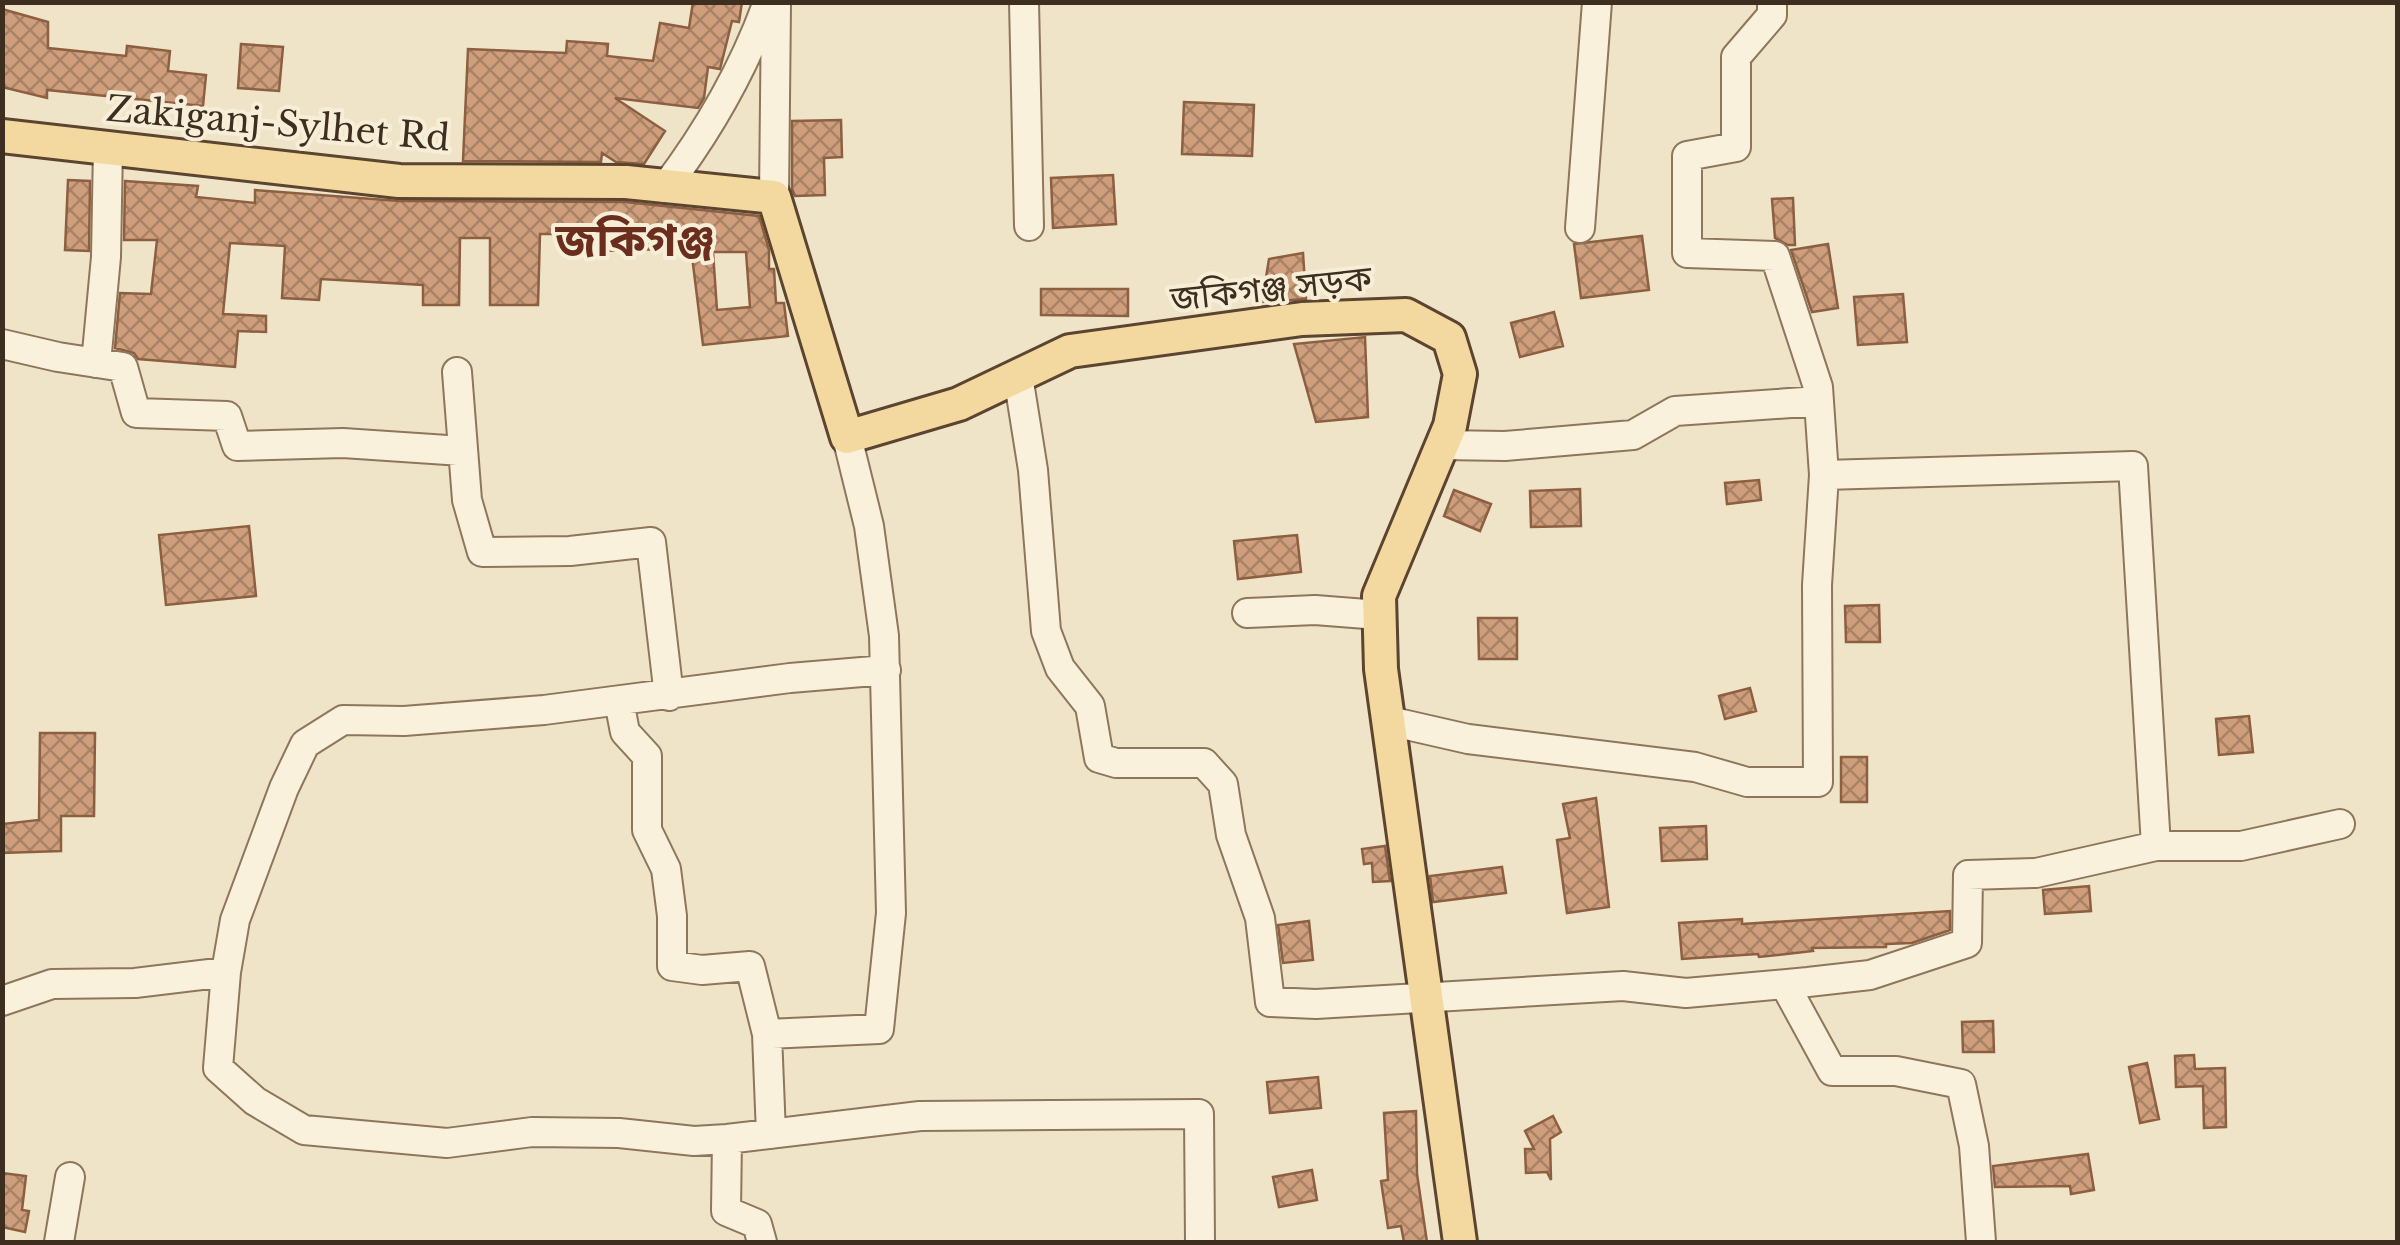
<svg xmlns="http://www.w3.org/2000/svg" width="2400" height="1245" viewBox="0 0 2400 1245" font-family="'Libre Baskerville','Noto Sans Bengali',serif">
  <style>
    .building { fill: url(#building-cross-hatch); stroke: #8d5f41; stroke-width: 2.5; fill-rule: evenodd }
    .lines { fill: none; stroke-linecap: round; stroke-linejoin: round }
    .minor-casing { stroke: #8d765c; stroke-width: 32 }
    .major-casing { stroke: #5b4430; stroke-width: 38 }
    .minor { stroke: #faf1dc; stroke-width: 28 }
    .major { stroke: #f3d9a0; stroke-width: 32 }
    .labels { text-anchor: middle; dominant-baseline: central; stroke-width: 8; stroke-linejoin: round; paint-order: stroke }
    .street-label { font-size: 35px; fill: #3d2e20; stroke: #f7eed8 }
    .district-label { font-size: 45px; font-weight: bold; fill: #6b2e1e; stroke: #f7eed8 }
  </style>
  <defs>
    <pattern id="building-cross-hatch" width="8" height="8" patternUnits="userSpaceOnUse" patternTransform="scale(2.5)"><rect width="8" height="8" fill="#cf9f7d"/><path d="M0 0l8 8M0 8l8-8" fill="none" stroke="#a98266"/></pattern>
  </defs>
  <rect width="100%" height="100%" fill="#f0e4c8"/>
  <path class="building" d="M693 2H742L739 22 732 21 720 69 708 67 704 98 698 108 615 98 665 131 644 164 616 162 602 153 601 162 463 161 468 49 566 53 567 41 608 44 607 56 653 61 660 23 689 28Z
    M2 9 48 22V48L126 56 127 46 170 51 168 71 206 75 203 106 47 90V98L2 87Z
    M241 44 283 47 279 91 238 88Z
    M1184 102 1254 105 1252 156 1182 154Z
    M841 120 842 157 824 158 825 195 795 196 792 189V121Z
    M1113 175 1116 224 1053 228 1051 178Z
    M68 180 90 181 89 251 65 250Z
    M125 181 198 186 196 197 255 203V190L399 201 625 202 759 216 769 250V269H774L776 303H784L788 336 703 345 689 232 664 235 665 249 604 251 603 234H540L538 305H490V238H460L459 305H423V285L321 279 319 300 282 298 285 246 230 243 223 314 266 316V332L238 331 235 367 138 359 134 353 115 348 120 293 151 294 157 240H124ZM713 252H746L750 307 717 310Z
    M1793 198 1795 245H1788L1775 238 1772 199Z
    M1642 236 1649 290 1581 298 1574 244Z
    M1828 244 1838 308 1812 312 1791 250Z
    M1303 253 1306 299 1262 302 1269 259Z
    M1041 289H1128V316L1041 315Z
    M1903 294 1907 342 1858 345 1854 297Z
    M1554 312 1563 346 1520 357 1511 323Z
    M1365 337 1368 417 1316 422 1294 344Z
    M1759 480 1761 500 1727 504 1725 483Z
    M1580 489 1581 526 1531 527 1530 491Z
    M1454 490 1491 504 1480 531 1444 516Z
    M249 526 256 596 166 605 159 535Z
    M1297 535 1301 572 1238 579 1234 541Z
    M1879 605 1880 642H1846L1845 606Z
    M1478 618H1517V659H1479Z
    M1750 688 1756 711 1725 719 1719 696Z
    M2249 716 2253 752 2219 755 2216 719Z
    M40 733H95L94 816H61V851L2 853V824L39 820Z
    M1841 757H1867V802H1841Z
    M1596 798 1609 907 1567 913 1557 840 1570 838 1563 804Z
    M1706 826 1707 859 1662 861 1660 828Z
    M1385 846 1390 881 1373 882 1372 863 1364 864 1362 849Z
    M1502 867 1506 893 1433 902 1430 876Z
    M2089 886 2091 911 2045 914 2043 890Z
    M1950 911V930L1912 943 1886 944V947L1812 948 1813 951 1759 957 1758 954 1682 959 1679 923 1742 919V924Z
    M1309 921 1313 960 1283 963 1278 925Z
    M1993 1021 1994 1052H1963L1962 1022Z
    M2194 1055 2195 1069 2225 1068 2226 1127 2204 1128 2203 1086 2176 1087 2175 1056Z
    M2147 1063 2159 1119 2140 1123 2129 1067Z
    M1318 1077 1321 1108 1270 1113 1267 1082Z
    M1416 1111 1417 1174 1427 1242H1404L1401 1226 1388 1228 1381 1181 1388 1180 1384 1113Z
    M1553 1116 1561 1132 1550 1139 1551 1180 1547 1172 1526 1173 1525 1149H1534L1525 1131Z
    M2088 1154 2094 1190 2071 1194 2070 1186 1995 1187 1993 1166Z
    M1312 1170 1317 1200 1279 1207 1273 1177Z
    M2 1173 26 1176 22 1210 29 1211 25 1232 2 1227Z"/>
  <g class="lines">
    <defs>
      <path id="minor" d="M1024 2 1029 226
        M665 188C709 130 743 71 768 2
        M774 197 776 4
        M1580 228 1597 2
        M2 344 58 357 123 367 136 413 227 416 237 446 343 443 462 451
        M96 363 106 257 108 147
        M457 372 467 500 482 552 570 551 651 542 669 696
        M1018 376 1033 470 1046 631 1060 668 1090 706 1099 758 1116 763H1204L1223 784 1231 835 1260 918 1270 1002 1316 1004 1623 986 1686 993 1808 982 1870 975 1967 943 1968 875 2036 873 2156 846
        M1442 445 1505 446 1633 435 1675 411 1819 401
        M1824 475 2133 466 2156 846H2241L2340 824
        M1247 613 1315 610 1379 615
        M619 701 625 732 647 756V830L666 869 672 916V966L702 970 750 966 767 1034 771 1134
        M1389 721 1468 739 1695 767 1747 782H1818L1817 585 1824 475 1818 387 1775 256 1687 253V156L1736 147V57L1772 15V2
        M226 972 235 920 284 788 305 744 343 720 404 721 544 710 790 678 886 670
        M1785 985 1832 1071H1896L1961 1084 1974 1146 1981 1242
        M2 1001 52 984 135 983 226 972 218 1068 255 1101 304 1130 447 1143 532 1132 619 1133 694 1141 727 1139 920 1116 1199 1114 1200 1242
        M767 1034 879 1029 891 913 884 636 869 526 847 437
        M727 1139 726 1211 757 1224 762 1242
        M59 1242 70 1177"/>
      <path id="major" d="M2 136 399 181 626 182 774 197 847 437 959 404 1070 351 1302 319 1406 315 1449 338 1460 374 1450 426 1379 596 1381 669 1460 1242"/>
    </defs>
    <use href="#minor" class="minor-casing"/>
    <use href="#major" class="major-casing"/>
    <use href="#minor" class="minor"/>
    <use href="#major" class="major"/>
  </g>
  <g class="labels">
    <g class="street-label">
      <text transform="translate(278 123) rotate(5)">Zakiganj-Sylhet Rd</text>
      <text transform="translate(1271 288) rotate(-6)">জকিগঞ্জ সড়ক</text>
    </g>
    <g class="district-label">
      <text x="635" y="240">জকিগঞ্জ</text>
    </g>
  </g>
  <rect width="2400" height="1245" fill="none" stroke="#3d2e20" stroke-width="10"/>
</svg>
